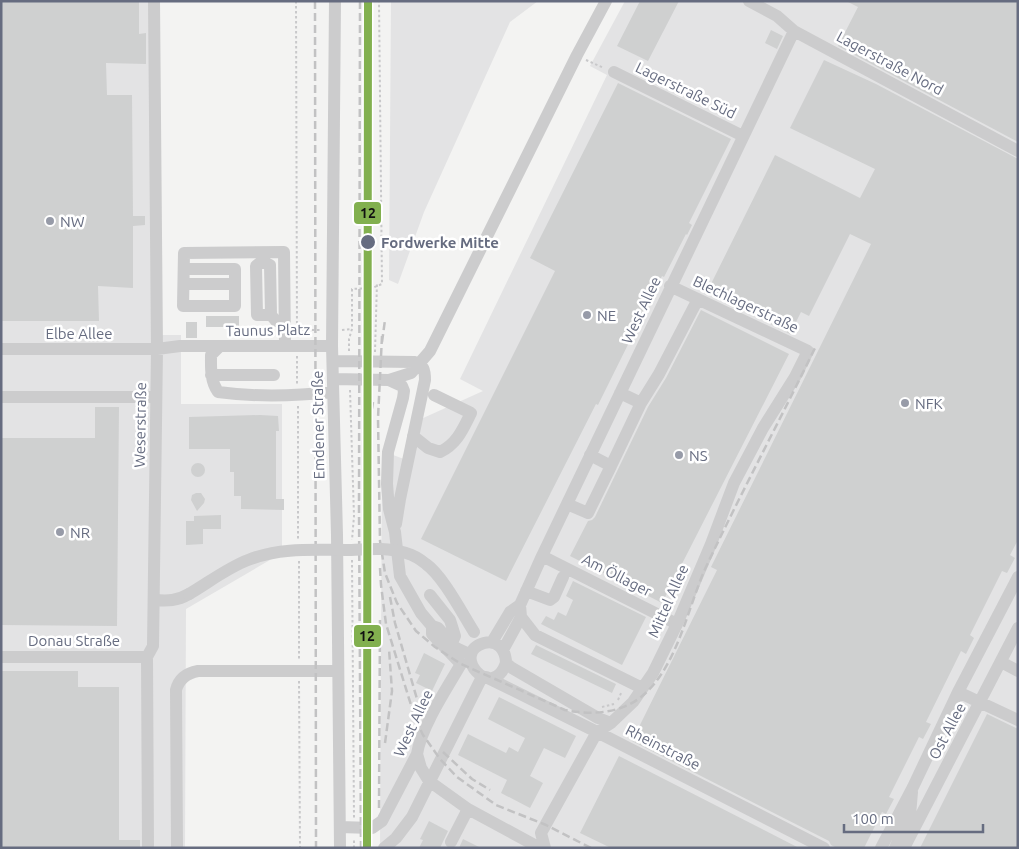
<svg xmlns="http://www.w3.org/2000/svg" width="1019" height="849" viewBox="0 0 1019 849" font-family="Ubuntu,sans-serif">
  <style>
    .built { fill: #e3e3e4 }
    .building { fill: #cfd0d0 }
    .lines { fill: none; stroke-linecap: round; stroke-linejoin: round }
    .path { stroke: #c8c8ca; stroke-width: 2; stroke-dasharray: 2.5 2.5; stroke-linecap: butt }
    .minor { stroke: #cccccd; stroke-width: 12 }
    .rail { stroke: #c2c2c3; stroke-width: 2.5; stroke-dasharray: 8 4; stroke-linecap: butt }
    .minor-bridge { stroke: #cccccd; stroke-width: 12 }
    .tram-1-casing { stroke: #fff; stroke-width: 11 }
    .tram-1 { stroke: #82b04f; stroke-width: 8 }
    .poi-dot { fill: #979ba8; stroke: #fff; stroke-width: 2 }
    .stop-dot { fill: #666c80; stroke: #fff; stroke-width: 2 }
    .labels { text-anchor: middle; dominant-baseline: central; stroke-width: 5; stroke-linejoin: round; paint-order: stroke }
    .street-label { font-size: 15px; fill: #666c80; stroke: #fff }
    .poi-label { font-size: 15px; fill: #666c80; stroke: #fff; text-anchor: start }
    .stop-label { font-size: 15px; font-weight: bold; fill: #666c80; stroke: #fff; text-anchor: start }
    .line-badge { stroke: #fff; stroke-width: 2 }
    .pale-badge-label { font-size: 14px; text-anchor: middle; font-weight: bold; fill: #111 }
  </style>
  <rect width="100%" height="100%" fill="#f3f3f2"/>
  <path class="built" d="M1 1H159V335H181V404H282V553L186 609 185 848H1Z
    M391 1H538L510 22 424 212 398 284 389 280Z
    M625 1H1018V848H380L382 451 404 459 421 419 483 391 460 379 607 75 590 66Z"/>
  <path class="building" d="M1 1H139V34L146 33V64L106 63 107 95H132L133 216H145V225L133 226V288L98 286 99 321H1Z
    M640 1H679L648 61 617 46Z
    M846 1H1018V142L838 46 858 7Z
    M771 30 783 36 777 49 765 43Z
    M824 60 876 84 1018 159V540L1010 555 1015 558 1007 573 1002 571 970 635 974 638 966 654 961 651 926 722 931 724 923 739 919 737 889 797 894 799 886 814 882 812 864 848H837L831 845 829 841 632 741 717 570 711 567 871 244 850 234 809 316 801 312 790 334 707 292 775 155 860 198 875 169 790 128Z
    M618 83 731 139 689 223 692 225 687 235 686 234 664 277 662 276 598 405 596 404 506 581 421 539 555 271 530 258Z
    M701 310 789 354 662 603 570 556 588 521 592 520 595 517 648 407 666 378Z
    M206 316H239V327H206Z
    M186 322H197V338H186Z
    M95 407H119L117 626 1 625V438H95Z
    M260 415 278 416 279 431H276V499H284V510L241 509V496H234V472H230V449H189V417Z
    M191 470a7 7 0 1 1 14 0a7 7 0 1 1-14 0Z
    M196 493H201L205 499 204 503 197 511 191 500 192 495Z
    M221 515V529H203V544L186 545V521H194V516Z
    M573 581 646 617 622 665 541 624 546 616 554 620 558 612 566 616 573 600 566 596Z
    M536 645 616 684 612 693 531 654Z
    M424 653 445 664 432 691 416 683 420 675 415 673Z
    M1 671H78V687H119V840H140V848H1Z
    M499 697 576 736 565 758 544 748 530 776 543 783 530 808 501 793 507 780 458 755 468 734 506 753 509 747 518 752 525 738 488 719Z
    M987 714 1018 729V848H920Z
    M619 756 799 848H611L580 833Z
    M429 821 448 831 440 848H419L423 840 420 839Z
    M463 839 481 848H459Z"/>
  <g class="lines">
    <path class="path" d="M296 1 297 336
      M586 60 604 68
      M297 330H322
      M342 330 352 329
      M349 351V339L352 329V289L372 288 382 284 379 1
      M375 352 377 282
      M297 356V384
      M350 390 354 516 352 540
      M298 406V539
      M352 560 354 818
      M299 561V661
      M299 681 300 848
      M618 700 622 691
      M602 707 614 704
      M354 848V838"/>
    <path class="minor" d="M335 1 332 346 337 535 340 848
      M749 1 777 16 794 31 1018 151
      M614 72 743 136
      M184 269H235V306H183L184 253 284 252 285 346
      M184 284H235
      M271 315H257L256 266 261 262 266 263 270 265 271 315 276 321 284 322
      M332 346H220L211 355C211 368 210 380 218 392 255 397 295 396 333 392
      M1 349H157L180 346H220
      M333 361 414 362C424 364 425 371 425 380L400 499 396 524
      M211 375H274
      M333 379 389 380 402 386 404 391 403 398 388 452 387 484 389 509 395 532 400 576 421 613 432 626 438 628 456 648 471 655
      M389 380 411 373 430 351 577 55 606 1
      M1 397H156
      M641 403 659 374 698 299
      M413 436 428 448 440 452C457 444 463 429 471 413L434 395
      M611 466 641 403 620 393
      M567 504 588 513 611 466 590 455
      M542 556 677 624
      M526 591 550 600 554 597 563 577
      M430 595 450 620 455 636 452 643
      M154 600C168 601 177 601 189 594
      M521 617 535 635 642 688
      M432 626V634L461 664
      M492 642 510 612 520 605
      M503 650 521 617 520 605 542 556 794 31
      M1 657H147
      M1001 662 1018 671
      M506 663C492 703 449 653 484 643 498 639 506 651 506 663L512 668 598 718 611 723
      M486 677 597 732 824 848
      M958 692 1018 720
      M417 754 421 768 429 781 468 809 540 848
      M340 827 372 828 382 821 417 754C421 727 447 688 461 664
      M451 842 468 809
      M148 848 147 657 153 646 157 349 154 1
      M177 848 176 690C179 678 187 673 198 671H338
      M384 848 396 838 412 817 482 677
      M545 848 541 833 597 732 611 723 633 702 653 673 677 624 711 544 734 483 763 428 795 377 808 351 670 286
      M881 848 913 787 958 692 1018 577
      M895 848 910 815 912 792
      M904 848 1018 628"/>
    <path class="rail" d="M315 1 316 848
      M360 1 359 511 361 848
      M382 336 378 418 380 541 385 573 397 603 416 631 435 647 461 664 565 710C590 715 620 714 641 697 677 668 687 610 705 569 740 495 779 422 815 348
      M382 342 385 320
      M365 456 373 402
      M380 568 381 585 386 624 415 718 423 735 440 759 457 777 496 805 546 825 591 848
      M390 597 395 623 417 699
      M385 743 392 691 389 649
      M443 752 472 779 490 790
      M379 808 380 617"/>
    <path class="minor-bridge" d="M189 594C208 583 227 568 248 560 280 547 315 550 349 550 368 549 388 547 406 553 413 555 420 559 426 564 443 576 462 613 474 632"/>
    <defs>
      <path id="tram-1" d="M367 848 368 1"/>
    </defs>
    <use href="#tram-1" class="tram-1-casing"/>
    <use href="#tram-1" class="tram-1"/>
  </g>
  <g class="poi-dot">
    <circle cx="50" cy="221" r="5"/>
    <circle cx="587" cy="315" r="5"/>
    <circle cx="905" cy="403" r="5"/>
    <circle cx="679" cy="455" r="5"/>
    <circle cx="60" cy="532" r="5"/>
  </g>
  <circle class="stop-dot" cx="368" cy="242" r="8"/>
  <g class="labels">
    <g class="street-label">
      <text transform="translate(890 63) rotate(28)">Lagerstraße Nord</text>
      <text transform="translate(686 90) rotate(26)">Lagerstraße Süd</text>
      <text transform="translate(746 304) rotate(25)">Blechlagerstraße</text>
      <text transform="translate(641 310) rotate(-65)">West Allee</text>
      <text transform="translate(268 330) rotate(-1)">Taunus Platz</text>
      <text x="79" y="333">Elbe Allee</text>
      <text transform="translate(140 425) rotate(-89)">Weserstraße</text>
      <text transform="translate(318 425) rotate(-91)">Emdener Straße</text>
      <text transform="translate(617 575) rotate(27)">Am Öllager</text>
      <text transform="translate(668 601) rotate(-66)">Mittel Allee</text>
      <text x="74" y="640">Donau Straße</text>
      <text transform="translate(413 723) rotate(-65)">West Allee</text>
      <text transform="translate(947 731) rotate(-62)">Ost Allee</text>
      <text transform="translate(663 747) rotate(27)">Rheinstraße</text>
    </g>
    <g class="poi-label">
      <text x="60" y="221">NW</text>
      <text x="597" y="315">NE</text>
      <text x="915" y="403">NFK</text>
      <text x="689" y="455">NS</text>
      <text x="70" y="532">NR</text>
    </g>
    <g class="stop-label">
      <text x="381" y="242">Fordwerke Mitte</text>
    </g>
  </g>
  <g class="line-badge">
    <rect x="353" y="201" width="29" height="24" rx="5" fill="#82b04f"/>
    <rect x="353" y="624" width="29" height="24" rx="5" fill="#82b04f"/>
  </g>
  <g class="pale-badge-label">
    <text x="368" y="218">12</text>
    <text x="367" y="641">12</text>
  </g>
  <rect width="1019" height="849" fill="none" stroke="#666c80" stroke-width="5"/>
  <path d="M844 824v8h139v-8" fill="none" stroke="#666c80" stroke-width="2.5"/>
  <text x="852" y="824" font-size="15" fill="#666c80" stroke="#ffffff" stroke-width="4" paint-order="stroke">100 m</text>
</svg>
